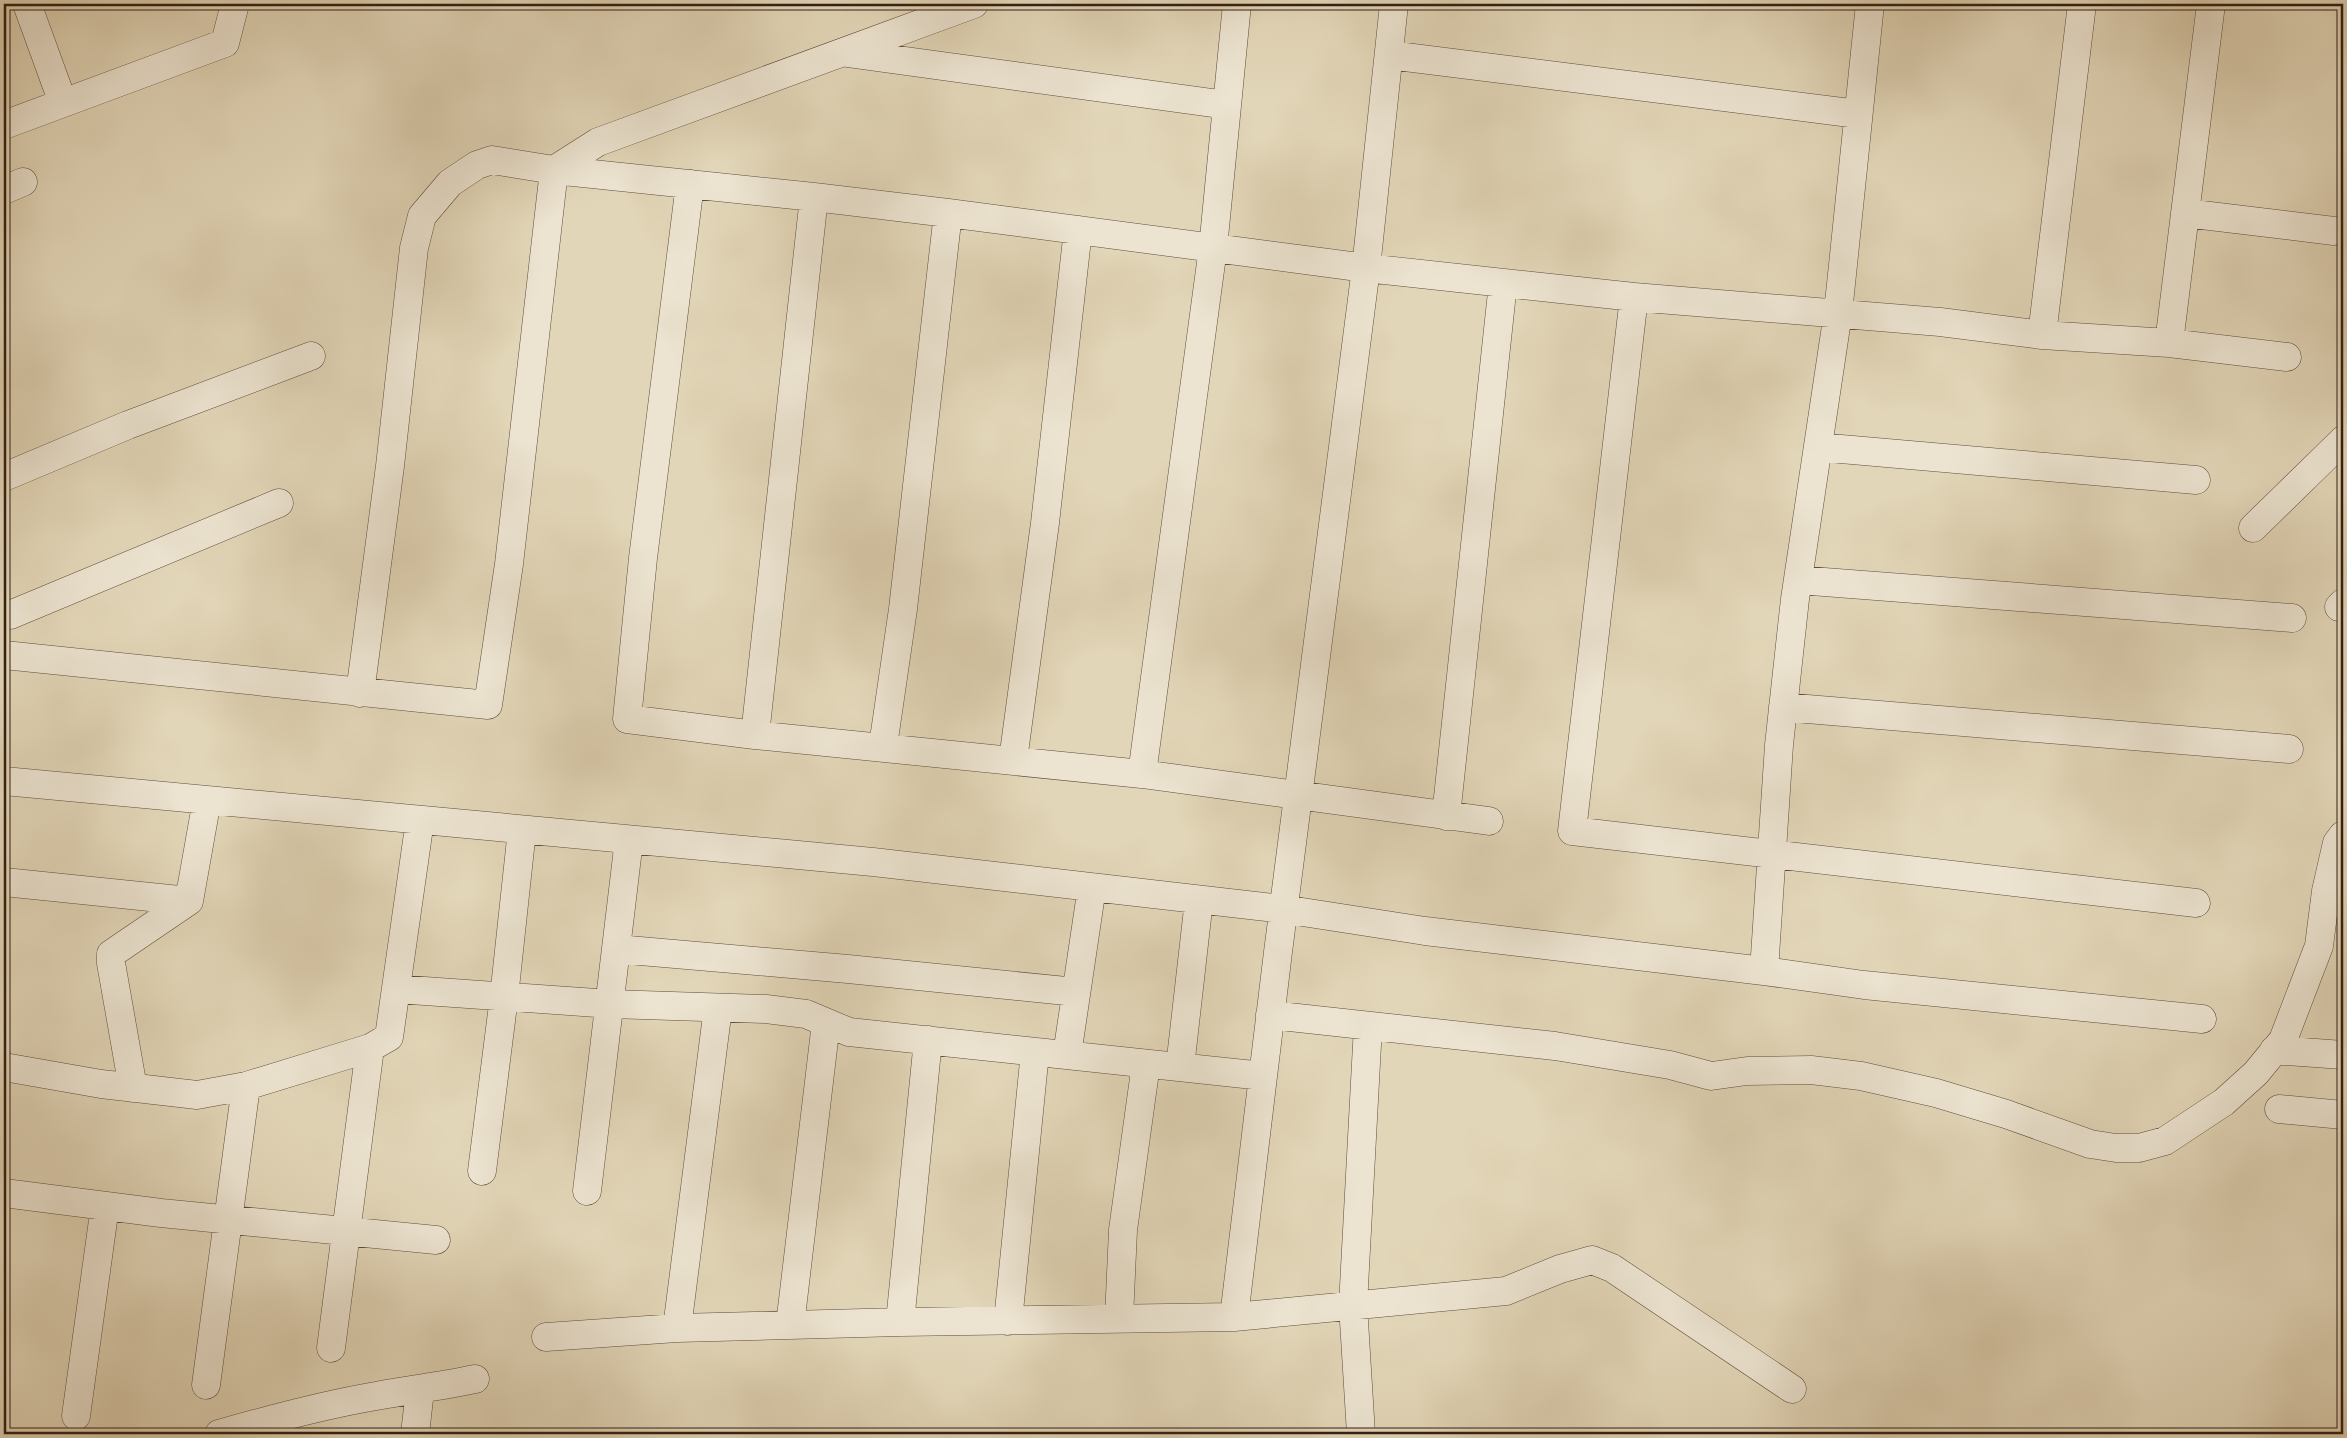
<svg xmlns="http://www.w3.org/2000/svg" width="2347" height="1438" viewBox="0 0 2347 1438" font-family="'Libre Bodoni',serif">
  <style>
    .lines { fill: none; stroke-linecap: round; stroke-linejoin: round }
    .minor-casing { stroke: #5f4d3c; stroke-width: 29 }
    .minor { stroke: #ece4d1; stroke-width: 28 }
  </style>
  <rect width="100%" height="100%" fill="#e2d6b8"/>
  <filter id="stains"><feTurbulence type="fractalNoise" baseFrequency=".004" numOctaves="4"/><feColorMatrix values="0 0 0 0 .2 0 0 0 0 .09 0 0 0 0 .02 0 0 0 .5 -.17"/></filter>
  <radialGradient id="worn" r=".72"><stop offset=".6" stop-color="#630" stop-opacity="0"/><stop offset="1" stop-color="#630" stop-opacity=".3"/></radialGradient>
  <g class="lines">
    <defs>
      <path id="minor" d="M27 4 63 103
        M1394 4 1366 268 1634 297 1940 322 2042 335 2169 343 2211 4
        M847 53 1227 105
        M1389 55 1858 114
        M4 125 225 43 235 4
        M690 184 643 558 627 719 755 735 1142 774 1489 821
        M4 190 23 182
        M2185 213 2334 231
        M1634 297 1572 831 2196 903
        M2042 335 2082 4
        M2169 343 2287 357
        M1818 447 2196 480
        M4 477 128 425 311 356
        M2253 528 2343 440
        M1798 580 2292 618
        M2339 607 2343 603
        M10 615 279 503
        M4 655 488 705 509 564 554 170 598 142 974 4
        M360 693 390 466 414 248 422 216 450 183 477 165 492 160 554 170 814 197 948 213
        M1783 707 2289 749
        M755 735 814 197
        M883 746 903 609 948 213 1366 268 1278 952 1234 1317
        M1013 760 1045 523 1078 230
        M1142 774 1213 248 1237 4
        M4 781 873 862 1283 909 1425 931 1764 971 1864 985 2202 1019
        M1446 816 1503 283
        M4 882 189 901
        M617 949 848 969 1076 992
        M1764 971 1779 745 1795 599 1838 313 1870 4
        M396 989 611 1004 766 1009 806 1014 849 1032 1263 1076
        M1270 1015 1555 1046 1670 1065 1711 1076 1747 1071 1811 1070 1861 1076 1936 1093 2006 1114 2090 1144 2116 1148H2139L2165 1141 2224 1102 2256 1073 2283 1040 2319 946 2326 891 2337 843 2343 835
        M2274 1050 2343 1055
        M1067 1055 1092 887
        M4 1067 101 1084 197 1095 246 1086 370 1048 389 1037 420 820
        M1180 1067 1199 900
        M133 1088 111 963V954L189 901 207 800
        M2279 1109 2343 1115
        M482 1171 504 997 522 830
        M587 1191 629 840
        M4 1193 161 1213 436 1240
        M1119 1318 1123 1230 1146 1064
        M1008 1321 1035 1052
        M900 1322 928 1040
        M790 1325 826 1023
        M677 1328 718 1008
        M546 1337 677 1328 900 1322 1234 1317 1506 1291 1560 1269 1592 1260 1612 1268 1792 1389
        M331 1348 370 1048
        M206 1385 246 1086
        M76 1416 105 1206
        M219 1434C271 1419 323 1405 376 1396 409 1390 442 1386 475 1379
        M415 1434 420 1390
        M1361 1434 1353 1305 1368 1026"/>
    </defs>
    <use href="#minor" class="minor-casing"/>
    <use href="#minor" class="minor"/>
  </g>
  <rect width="2347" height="1438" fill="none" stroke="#e2d6b8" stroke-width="20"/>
  <rect x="5" y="5" width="2337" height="1428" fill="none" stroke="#331f12" stroke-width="2.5"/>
  <rect x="10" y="10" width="2327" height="1418" fill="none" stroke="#331f12"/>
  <rect width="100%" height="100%" filter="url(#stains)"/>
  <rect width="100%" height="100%" fill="url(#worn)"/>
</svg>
